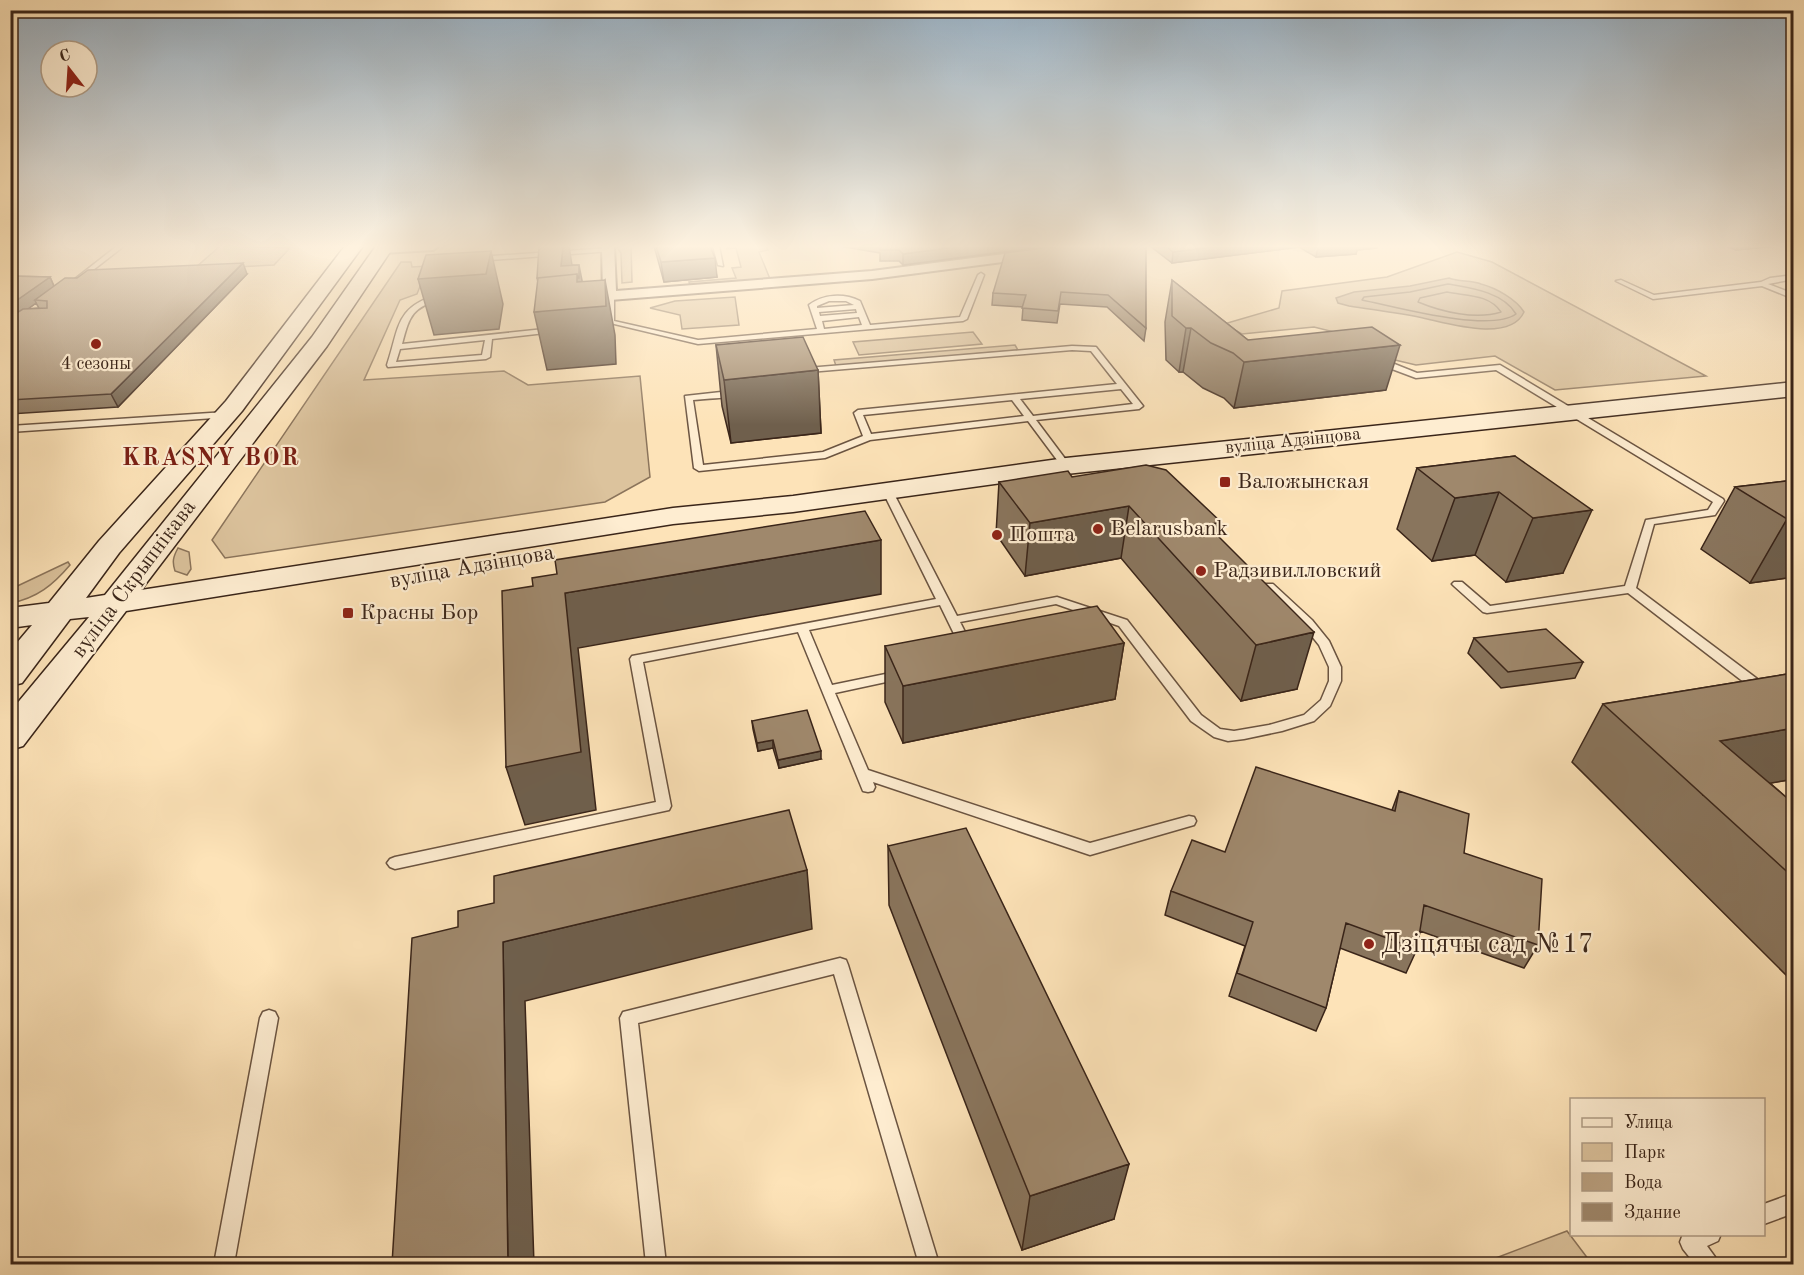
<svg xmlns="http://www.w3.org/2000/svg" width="1804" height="1275" viewBox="0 0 1804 1275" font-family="'Old Standard TT',serif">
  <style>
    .green { fill: #dcc39d; stroke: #8b745b; stroke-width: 1.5 }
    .water { fill: #bba282; stroke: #877058; stroke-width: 1.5 }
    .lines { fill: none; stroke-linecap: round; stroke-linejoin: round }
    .shore { stroke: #7a644e; stroke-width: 1.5 }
    .lane-casing { stroke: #6b5441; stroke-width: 3 }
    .street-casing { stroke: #6b5441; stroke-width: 4 }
    .secondary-casing { stroke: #3a2519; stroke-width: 3 }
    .lane { fill: #feedd1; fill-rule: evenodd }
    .street { fill: #feedd1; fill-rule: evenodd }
    .secondary { fill: #feedd1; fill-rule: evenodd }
    .wall { fill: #89755d; stroke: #3a2519; stroke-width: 1.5; fill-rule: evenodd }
    .shaded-wall { fill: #6f5f4c; stroke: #3a2519; stroke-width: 1.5 }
    .building { fill: #9f886c; stroke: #3a2519; stroke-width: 1.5 }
    .poi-dot { fill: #8f2418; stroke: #feedd1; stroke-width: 2 }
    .labels { text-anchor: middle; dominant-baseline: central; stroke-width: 4.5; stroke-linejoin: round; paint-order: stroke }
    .far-poi-label { font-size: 18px; fill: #3a2519; stroke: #feedd1 }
    .far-street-label { font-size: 18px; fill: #3a2519; stroke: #feedd1 }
    .poi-label { font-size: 22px; fill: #3a2519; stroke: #feedd1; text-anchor: start }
    .street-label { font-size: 22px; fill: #3a2519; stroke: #feedd1 }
    .far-district-label { font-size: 24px; font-weight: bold; letter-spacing: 1.5px; fill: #7a1f14; stroke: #feedd1 }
    .near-poi-label { font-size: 27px; fill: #3a2519; stroke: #feedd1; text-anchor: start }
  </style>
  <rect width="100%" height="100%" fill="#fde3b8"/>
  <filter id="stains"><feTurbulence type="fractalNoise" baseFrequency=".00333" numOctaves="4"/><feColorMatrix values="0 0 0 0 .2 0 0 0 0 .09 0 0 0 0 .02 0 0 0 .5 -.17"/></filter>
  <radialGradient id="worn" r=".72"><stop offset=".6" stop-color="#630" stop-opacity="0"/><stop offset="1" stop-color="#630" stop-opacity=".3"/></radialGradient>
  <path class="green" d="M220 246 290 248 274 265 194 269Z
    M616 246H631L632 282 622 283 621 253Z
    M731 246H766L768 250 759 252 770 279 690 286 689 282 736 278 732 268 741 267 736 248 726 249Z
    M1457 252 1492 262 1706 376 1555 390 1495 356 1416 365 1395 360 1358 338 1314 327 1242 334 1224 324 1279 308 1282 291 1387 277Z
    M401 262H411L412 267 428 266 417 294 400 300 364 380 504 371 528 385 640 376 650 477 605 502 225 558 212 540Z
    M735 297 739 325 682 329 680 315 650 308 675 301Z
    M973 332 982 344 859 355 853 342Z
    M1015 345 1018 350 836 366 834 360Z
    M178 548 189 552 191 569 187 575 175 571C172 562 173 557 178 548Z
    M68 562 70 565C53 585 37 598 11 603V589Z
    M1567 1231 1592 1264H1480Z"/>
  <path class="water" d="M1449 278C1459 282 1471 280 1481 284 1496 288 1516 299 1524 312 1510 343 1447 323 1423 318 1399 313 1374 310 1349 306L1338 303 1336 298 1354 292 1410 286Z"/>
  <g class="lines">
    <path class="shore" d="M1448 284C1471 288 1503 292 1516 314 1489 333 1396 307 1362 300L1364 297 1410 292Z
      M1447 292C1466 296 1489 294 1501 312 1476 320 1442 312 1418 302L1420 298Z"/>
    <defs>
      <path id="lane" d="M117 246H124L79 281H75V279Z
        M713 246H719L723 266 718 265Z
        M609 248 611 249V251L478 261 475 259 478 257Z
        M981 273 984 275 967 319 963 321 698 344 606 322V296L610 294 614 296V321L698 340 817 329 809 305C823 294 844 293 860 301L870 325 960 317 978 275ZM829 301H846L854 305 817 308V306ZM856 309 857 313 820 316 819 312ZM859 317 862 325 824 329 822 321Z
        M1794 275V279L1768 284 1794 294V299L1762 286 1653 299 1616 281 1621 280 1654 295 1761 282 1770 278Z
        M440 294 444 296 443 298C412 308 410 314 402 344L554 328 558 330 554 332 492 339 490 357 486 359 388 367 387 365C400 326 395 307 440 294ZM485 340 482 355 396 362 400 349Z
        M1072 346 1096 347 1143 406 1139 409 1036 420 1069 464V468H1063L1028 421 870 440 825 458 699 471 694 468 685 396 767 387 794 377 807 368ZM1072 350 1091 351 1117 384 858 410 854 413 863 436 823 452 703 465 693 400C732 396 778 399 809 372ZM1121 389 1133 404 1033 416 1020 399ZM1012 400 1024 416 871 434 863 415Z
        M1376 359H1382L1417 373 1500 365 1723 499 1724 501 1715 515 1654 524 1636 588 1768 687 1769 690 1768 693H1758L1628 593 1487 613 1483 612 1454 586 1452 584 1454 582H1462L1490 606 1625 586 1646 520 1708 510 1713 502 1496 370 1416 378 1376 363Z
        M226 412 229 413V417L10 432V426Z
        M887 487 892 490 957 616 1057 597 1127 620 1201 715 1220 729 1234 731 1269 725 1304 715 1321 700 1329 681V667L1319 645 1303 625 1265 588 1263 586 1265 584H1273L1312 620 1329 641 1341 667V681L1330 706 1314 721 1282 731 1244 739 1228 741 1214 737 1191 721 1119 626 1056 604 960 622 971 644 965 648 959 644 940 605 809 630 832 685 900 671 906 675 900 679 835 693 868 770 1090 843 1189 816 1194 817 1196 821 1194 825 1090 855 873 782 875 787 873 791 868 792 863 791 798 632 643 662 671 806 669 810 395 869 390 867 387 863 390 859 395 857 656 802 630 659 632 656 936 599 882 490Z
        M840 958 846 960 848 965 939 1264H919L834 974 638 1023 666 1264H646L620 1018 623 1012Z
        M269 1010 275 1012 278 1018 234 1264H214L260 1018 263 1012Z
        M1794 1193V1213L1764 1224V1204Z
        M1721 1234 1718 1241 1707 1246 1715 1257 1718 1264H1695L1683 1249 1680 1242 1683 1234Z"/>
      <path id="street" d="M379 246H439L433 250 383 253 377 249Z
        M602 246H614L616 291 872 271 1066 246H1100L1094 250 872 279 610 300 603 296Z"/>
      <path id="secondary" d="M345 246H363L242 411 119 553 86 598 105 595 312 337 376 246H394L327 346 141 590 673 508 793 496 1066 458 1794 382V396L1066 474 793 512 673 524 126 611 23 746 10 750V712L89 617 70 619 22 683 10 686V651L32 625 10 628V608L49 603 99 541 226 401Z"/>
    </defs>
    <use href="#lane" class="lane-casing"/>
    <use href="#street" class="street-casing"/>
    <use href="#secondary" class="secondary-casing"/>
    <use href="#lane" class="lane"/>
    <use href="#street" class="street"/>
    <use href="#secondary" class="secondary"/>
  </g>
  <path class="wall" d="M654 246H710L717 277 664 282Z
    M839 246H1048L903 265 899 261H880V253Z
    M1058 246 1146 328 1144 341 1107 307 1060 304 1057 323 1022 320 1023 307 992 305 993 293Z
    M1150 246H1378L1377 248 1357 250 1356 254 1316 257 1299 247 1172 263Z
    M1725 246H1778L1736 250Z
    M247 274 118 407 10 414V276L50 277 54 286 77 278ZM36 303 39 308 28 309Z
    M1172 280 1248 340 1386 390 1234 408 1224 398 1203 388 1183 372H1179L1166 360 1165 322Z
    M716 345 818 370 821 433 731 443 722 406Z
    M1515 456 1563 573 1506 582 1475 555 1432 561 1397 529 1417 468Z
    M1072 477 1218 536 1297 689 1241 701 1121 558 1025 576 996 534 999 482Z
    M1794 480V577L1750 583 1701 549 1735 487Z
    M1474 638 1583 662 1575 678 1501 688 1468 653Z
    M1124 643 1115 699 903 743 885 702V646Z
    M1794 673V779L1770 783 1794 804V983L1572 762 1603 704Z
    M752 721 821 759 779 768 773 748 758 751 753 729Z
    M1399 791 1464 853 1538 945 1524 968 1420 931 1417 949 1406 973 1340 948 1326 1008 1316 1031 1229 996 1245 946 1165 915 1171 891 1225 852 1392 810Z
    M888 846 1114 1219 1022 1250 889 905Z"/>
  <path class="shaded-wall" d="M563 246H569L572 265H579L587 306 605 280 615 335 616 364 547 370 534 312 544 311 537 278 561 266Z
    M962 246H1048L903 265V254Z
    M1219 246H1299V247L1172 263 1173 252Z
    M1318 246H1378L1377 248 1357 250 1356 254 1316 257Z
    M1738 246H1778L1736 250Z
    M491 251 503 304 499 329 434 335 418 279Z
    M715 258 717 277 664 282 661 262Z
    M243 263 247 274 118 407 111 394Z
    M50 277 55 289 35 300 36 303 10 322V305Z
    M1186 328H1191L1183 372H1179Z
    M1400 345 1386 390 1234 408 1244 362Z
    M818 370 821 433 731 443 724 380Z
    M1499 492 1475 555 1432 561 1455 498Z
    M1129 506 1121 558 1025 576 1030 523Z
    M1592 510 1563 573 1506 582 1533 518Z
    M1794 518V577L1750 583 1787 519Z
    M1221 522 1209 575 1207 525Z
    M881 540V594L578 648 596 810 525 825 506 767 565 593Z
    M1314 632 1297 689 1241 701 1256 645Z
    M1124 643 1115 699 903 743V686Z
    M1794 728V779L1703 795 1720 741Z
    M773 740V748L758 751 757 743Z
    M821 751V759L779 768 778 760Z
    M807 870 812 929 525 1001 534 1264H508L503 942Z
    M1129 1164 1114 1219 1022 1250 1030 1196Z"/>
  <path class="building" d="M539 246H563L561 266 579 265V278H578L577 274 537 278Z
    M656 246H710L715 258 661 262Z
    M880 246H962L903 254 899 250H880Z
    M1058 246H1146V328L1108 295 1061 292 1058 311 1022 308 1026 295 993 293 1005 253Z
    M1166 246H1219L1173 252Z
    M491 251 486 274 418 279 426 255Z
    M243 263 111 394 10 400V317L23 309 47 308V301L35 300 65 278H77L88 270Z
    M577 274V282L605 280 606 306 534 312 538 278Z
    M10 276 50 277 10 305Z
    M1172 280 1248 340 1372 327 1400 345 1244 362 1233 353 1211 343 1191 328H1186L1172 316Z
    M803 337 818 370 724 380 716 345Z
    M1515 456 1592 510 1533 518 1499 492 1455 498 1417 468Z
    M1146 465 1166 470 1221 522 1207 525 1314 632 1256 645 1129 506 1030 523 999 482 1068 471 1072 477Z
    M1794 480V518L1787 519 1735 487Z
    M865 511 881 540 565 593 581 752 506 767 502 591 533 586 532 578 557 574 555 560Z
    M1097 606 1124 643 903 686 885 646Z
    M1546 629 1583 662 1508 672 1474 638Z
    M1794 673V728L1720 741 1794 804V878L1603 704Z
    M807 710 821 751 778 760 773 740 757 743 752 721Z
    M1256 767 1395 811 1399 791 1469 814 1464 853 1542 879 1538 945 1424 905 1417 949 1346 923 1326 1008 1237 973 1253 922 1171 891 1192 840 1225 852Z
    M789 810 807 870 503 942 508 1264H392L412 938 458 927V911L494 903V876Z
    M966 828 1129 1164 1030 1196 888 846Z"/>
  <linearGradient id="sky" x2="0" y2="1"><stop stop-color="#96adbf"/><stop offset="0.58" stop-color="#fef2df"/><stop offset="1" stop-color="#fef2df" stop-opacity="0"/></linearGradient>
  <rect width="1804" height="425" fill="url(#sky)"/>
  <g class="poi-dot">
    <circle cx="96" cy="344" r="6"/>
    <rect x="1219" y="476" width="12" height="12" rx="3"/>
    <circle cx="1098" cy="529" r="6"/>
    <circle cx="997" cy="535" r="6"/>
    <circle cx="1201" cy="571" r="6"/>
    <rect x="342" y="607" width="12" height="12" rx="3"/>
    <circle cx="1369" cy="944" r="6"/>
  </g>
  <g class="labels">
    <g class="far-poi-label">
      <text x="96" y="364">4 сезоны</text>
    </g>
    <g class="far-street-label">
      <text transform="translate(1293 441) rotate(-6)">вуліца Адзінцова</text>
    </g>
    <g class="poi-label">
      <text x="1237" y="482">Валожынская</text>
      <text x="1110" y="529">Belarusbank</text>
      <text x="1009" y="535">Пошта</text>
      <text x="1213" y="571">Радзивилловский</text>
      <text x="360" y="613">Красны Бор</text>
    </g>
    <g class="street-label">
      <text transform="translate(472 567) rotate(-10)">вуліца Адзінцова</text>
      <text transform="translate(134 579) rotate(-53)">вуліца Скрыпнікава</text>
    </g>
    <g class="far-district-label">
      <text x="211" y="459">KRASNY BOR</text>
    </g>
    <g class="near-poi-label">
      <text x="1381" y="944">Дзіцячы сад №17</text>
    </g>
  </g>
  <rect width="1804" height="1275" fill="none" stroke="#fde3b8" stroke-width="36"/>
  <rect x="12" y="12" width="1780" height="1251" fill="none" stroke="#3a2519" stroke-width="3"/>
  <rect x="18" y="18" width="1768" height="1239" fill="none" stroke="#3a2519" stroke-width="1.5"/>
  <rect x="1570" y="1098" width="195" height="138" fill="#feedd1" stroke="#b09d87" stroke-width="1.5"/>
  <rect x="1582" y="1118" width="30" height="9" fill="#feedd1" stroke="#b09d87" stroke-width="1.5"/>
  <text x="1624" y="1128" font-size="18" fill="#3a2519">Улица</text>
  <rect x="1582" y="1143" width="30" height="18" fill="#dcc39d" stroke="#b09d87" stroke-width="1.5"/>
  <text x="1624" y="1158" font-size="18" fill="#3a2519">Парк</text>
  <rect x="1582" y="1173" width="30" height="18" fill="#bba282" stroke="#b09d87" stroke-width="1.5"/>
  <text x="1624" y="1188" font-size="18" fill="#3a2519">Вода</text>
  <rect x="1582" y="1203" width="30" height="18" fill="#9f886c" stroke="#b09d87" stroke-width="1.5"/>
  <text x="1624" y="1218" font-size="18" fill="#3a2519">Здание</text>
  <g transform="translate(69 69) rotate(343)"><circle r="28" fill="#feedd1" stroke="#b09d87" stroke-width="1.5"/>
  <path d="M0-4.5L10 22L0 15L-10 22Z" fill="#8f2418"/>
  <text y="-9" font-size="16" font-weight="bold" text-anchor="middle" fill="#3a2519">С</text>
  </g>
  <rect width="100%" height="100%" filter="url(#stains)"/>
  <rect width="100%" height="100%" fill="url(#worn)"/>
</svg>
